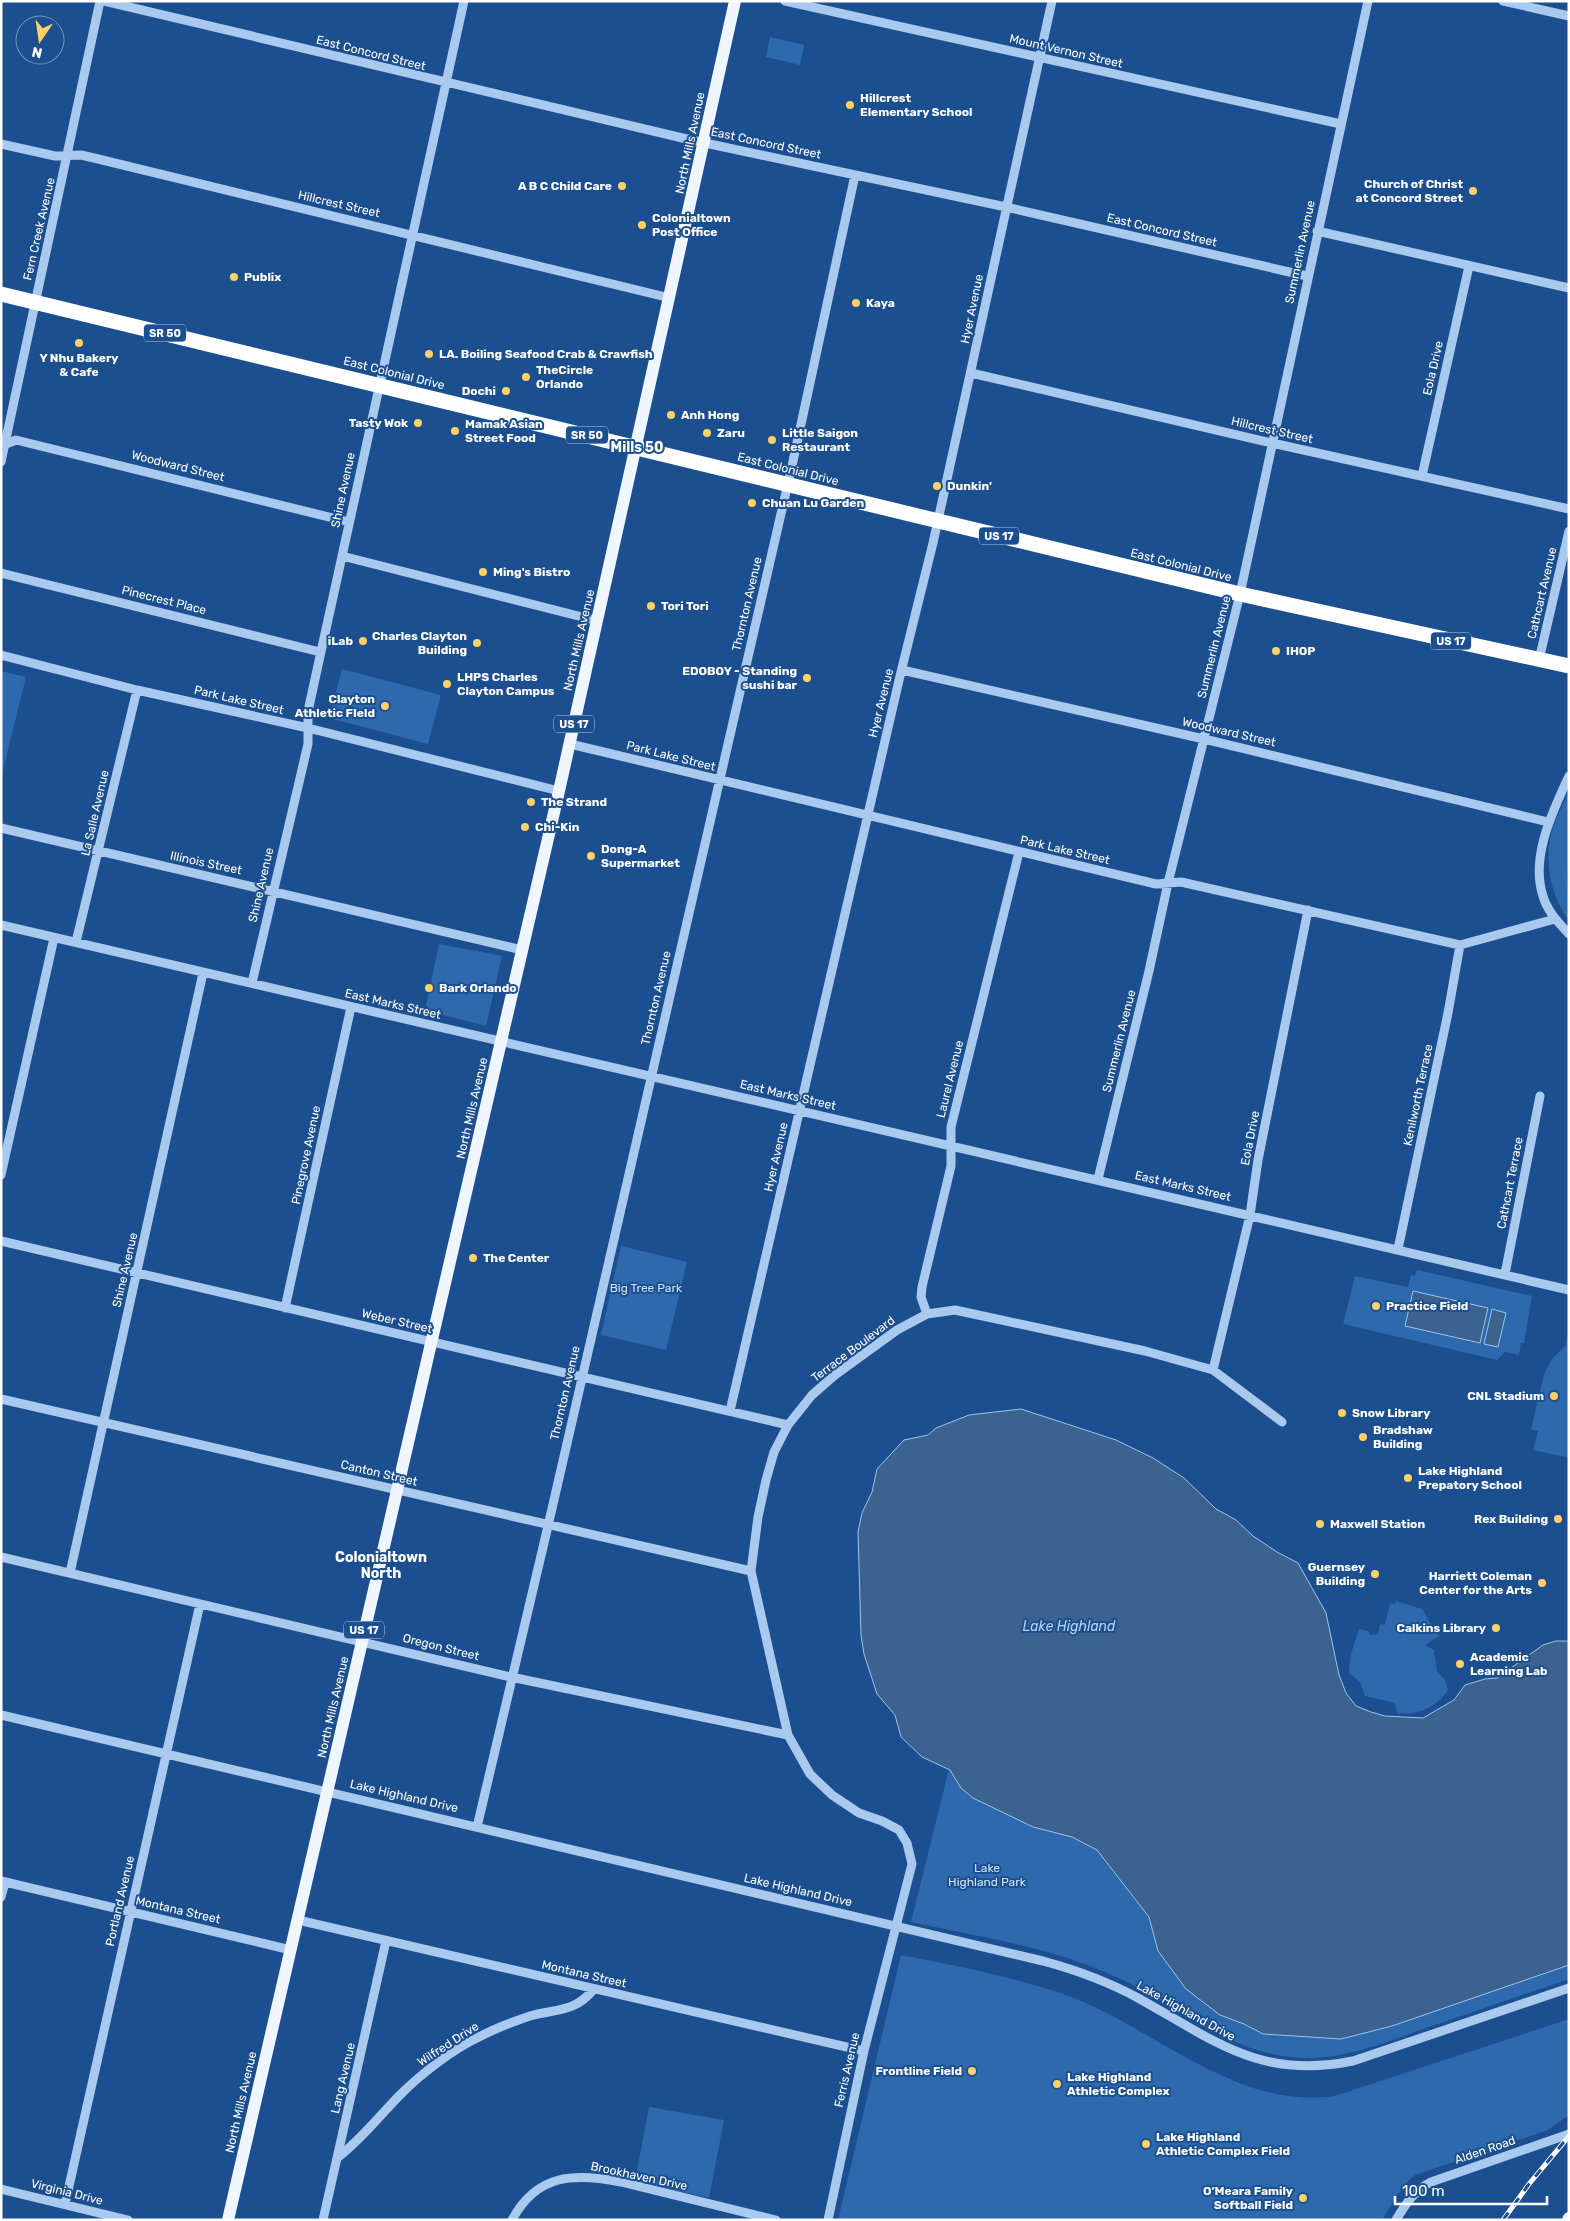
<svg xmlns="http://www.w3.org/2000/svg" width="1570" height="2221" viewBox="0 0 1570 2221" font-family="Rubik,sans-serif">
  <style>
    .green { fill: #2e69ad }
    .water { fill: #3c6290; stroke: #9cc4f0 }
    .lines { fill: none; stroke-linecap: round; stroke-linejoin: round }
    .minor { stroke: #a9c9ee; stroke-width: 9 }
    .major { stroke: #f0f6ff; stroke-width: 12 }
    .highway { stroke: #fff; stroke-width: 15 }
    .rail-casing { stroke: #fff; stroke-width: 5 }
    .rail { stroke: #1b4f8f; stroke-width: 3; stroke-dasharray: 9; stroke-linecap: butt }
    .poi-dot { fill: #ffd166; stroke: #1b4f8f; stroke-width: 2 }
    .labels { text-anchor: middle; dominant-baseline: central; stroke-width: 4; stroke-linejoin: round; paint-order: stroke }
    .shield { fill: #1b4f8f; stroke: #bbcadd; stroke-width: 1 }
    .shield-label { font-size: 11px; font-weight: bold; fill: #fff }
    .street-label { font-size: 12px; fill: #fff; stroke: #1b4f8f }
    .poi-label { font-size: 12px; font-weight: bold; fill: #fff; stroke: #1b4f8f; text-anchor: start }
    .park-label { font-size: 12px; fill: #cfe3fa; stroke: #1b4f8f }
    .neighbourhood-label { font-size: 14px; font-weight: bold; fill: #fff; stroke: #1b4f8f }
    .water-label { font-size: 14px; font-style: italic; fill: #b5d3f5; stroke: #1b4f8f }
  </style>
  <rect width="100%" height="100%" fill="#1b4f8f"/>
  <path class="green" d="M770 37 804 45 800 65 766 57Z
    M342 669 441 695 428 744 329 718Z
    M1 671 26 677 1 778Z
    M1569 791V858L1567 873 1569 921C1550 894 1543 860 1553 827 1557 815 1564 803 1569 791Z
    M439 944 502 956 486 1026 427 1011 428 1007 426 1006Z
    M621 1246 687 1262 666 1350 601 1335Z
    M1417 1270 1532 1296 1524 1343H1521L1519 1355 1505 1352 1497 1360 1343 1324 1355 1276 1408 1287 1411 1275 1415 1276Z
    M1569 1329V1458L1533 1450 1538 1431 1531 1429 1544 1374 1552 1359 1565 1346Z
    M1396 1601 1422 1609 1439 1636 1425 1645 1434 1650 1437 1671 1445 1680 1448 1690C1437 1707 1417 1716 1397 1713L1395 1703 1365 1696 1360 1682 1349 1673 1351 1654 1359 1629 1368 1631 1370 1635 1378 1634 1380 1624 1385 1625 1390 1603 1395 1604Z
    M949 1769 961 1788 973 1798 1033 1827 1072 1837 1097 1850 1149 1917 1158 1951 1220 2015 1244 2024 1263 2034 1341 2039 1392 2026 1569 1965V1979C1522 1995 1476 2011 1429 2027 1389 2041 1347 2059 1305 2058 1223 2055 1176 2001 1105 1972 1044 1946 975 1936 911 1922Z
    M901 1955C953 1965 1013 1977 1063 1994 1150 2024 1229 2106 1327 2097 1336 2096 1345 2093 1353 2090L1569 2019V2115L1548 2130 1415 2175C1400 2187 1392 2204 1382 2220H838Z
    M649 2107 724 2120 709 2198 635 2181Z"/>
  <path class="water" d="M1413 1291 1488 1308 1480 1343 1405 1326Z
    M1492 1309 1506 1313 1498 1347 1484 1344Z
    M1021 1409 1116 1440 1153 1458 1184 1478 1216 1509 1236 1520 1253 1536 1277 1552 1298 1563 1326 1613 1339 1675 1346 1693 1356 1706 1371 1712 1385 1716 1423 1718 1454 1700 1465 1685 1485 1679 1497 1678 1543 1645 1556 1641H1569V1965L1392 2026 1341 2039 1263 2034 1244 2024 1220 2015 1186 1989 1158 1951 1149 1917 1097 1850 1072 1837 1033 1827 973 1798 961 1788 950 1770 922 1757 901 1737 895 1715 877 1694 864 1654 861 1635 858 1532 862 1513 872 1492 877 1469 904 1440 928 1435 936 1428 969 1415Z"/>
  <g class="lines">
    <path class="minor" d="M104 1 691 140 1006 207 1307 276
      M785 1 1341 124
      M1503 1 1569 16
      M1 144 55 156 81 155 94 158 670 298
      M1317 231 1569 288
      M971 373 1272 443 1569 509
      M1 446 16 440 349 522
      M1 462 100 1
      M1422 476 1469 266
      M342 556 598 621
      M1 573 320 652
      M1 655 137 690 308 728 559 791
      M1539 660 1569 531
      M902 670 1204 739 1548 822
      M570 744 1156 884 1181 882 1460 945 1555 919
      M1569 776C1553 811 1530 857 1543 896 1547 911 1559 923 1569 934
      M1 828 522 950
      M1 925 1569 1290
      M76 942 137 690
      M252 983 308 744V711L464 1
      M1 1175 54 938
      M1098 1179 1149 971 1168 883 1240 594 1368 1
      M1 1241 788 1425
      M1398 1249 1448 1013 1460 945
      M1505 1274 1540 1096
      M285 1308 351 1007
      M927 1314 921 1297 922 1287 951 1166V1127L1019 852
      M1213 1370 1250 1215 1258 1160 1308 910
      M1 1399 751 1571
      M730 1411 900 676 933 543 1052 1
      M1 1557 511 1677 788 1735
      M70 1573 203 973
      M1 1715 1043 1961C1076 1970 1107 1981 1138 1998 1214 2040 1259 2080 1353 2061L1569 1988
      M477 1827 548 1526 792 466 855 175
      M1 1881 291 1950
      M1 1897 5 1882
      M298 1920 864 2051
      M337 2158C362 2139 379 2116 401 2094 421 2074 452 2050 477 2038 494 2029 512 2022 530 2016 558 2008 574 2013 594 1989
      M1 2189 128 2220
      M65 2204 200 1604
      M323 2220 386 1941
      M512 2220C537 2173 575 2173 621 2182L776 2220
      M828 2220 864 2051 912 1864 907 1843 899 1830 882 1821 859 1813 832 1795 810 1774 788 1735 751 1571 758 1517 766 1480 774 1452 788 1425 812 1395 835 1375 897 1330 927 1314 955 1310 1145 1351 1213 1370 1282 1422
      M1396 2220C1406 2203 1414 2191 1431 2182L1569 2134"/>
    <path class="major" d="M228 2220 559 791 735 1
      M1568 2220 1569 2218"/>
    <path class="highway" d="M1 294 1240 594 1569 666"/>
    <defs>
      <path id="rail" d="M1503 2220 1529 2184 1569 2136"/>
    </defs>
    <use href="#rail" class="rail-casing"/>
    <use href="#rail" class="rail"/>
  </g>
  <g class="poi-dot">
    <circle cx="850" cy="105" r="5"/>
    <circle cx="622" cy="186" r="5"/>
    <circle cx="1473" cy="191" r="5"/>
    <circle cx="642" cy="225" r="5"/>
    <circle cx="234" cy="277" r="5"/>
    <circle cx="856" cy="303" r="5"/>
    <circle cx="79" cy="343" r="5"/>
    <circle cx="429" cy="354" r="5"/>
    <circle cx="526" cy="377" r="5"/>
    <circle cx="506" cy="391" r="5"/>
    <circle cx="671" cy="415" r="5"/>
    <circle cx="418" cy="423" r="5"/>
    <circle cx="455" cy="431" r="5"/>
    <circle cx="707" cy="433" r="5"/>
    <circle cx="772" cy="440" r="5"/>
    <circle cx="937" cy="486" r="5"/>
    <circle cx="752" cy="503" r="5"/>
    <circle cx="483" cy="572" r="5"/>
    <circle cx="651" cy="606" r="5"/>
    <circle cx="363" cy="641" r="5"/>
    <circle cx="477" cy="643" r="5"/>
    <circle cx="1276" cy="651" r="5"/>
    <circle cx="807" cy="678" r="5"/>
    <circle cx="447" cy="684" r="5"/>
    <circle cx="385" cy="706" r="5"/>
    <circle cx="531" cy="802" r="5"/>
    <circle cx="525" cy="827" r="5"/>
    <circle cx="591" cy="856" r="5"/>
    <circle cx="429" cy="988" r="5"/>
    <circle cx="473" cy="1258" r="5"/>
    <circle cx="1376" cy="1306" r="5"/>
    <circle cx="1554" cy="1396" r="5"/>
    <circle cx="1342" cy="1413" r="5"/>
    <circle cx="1363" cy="1437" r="5"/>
    <circle cx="1408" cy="1478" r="5"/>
    <circle cx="1558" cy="1519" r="5"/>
    <circle cx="1320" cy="1524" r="5"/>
    <circle cx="1375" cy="1574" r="5"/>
    <circle cx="1542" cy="1583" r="5"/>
    <circle cx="1496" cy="1628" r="5"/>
    <circle cx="1460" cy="1664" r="5"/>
    <circle cx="972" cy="2071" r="5"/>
    <circle cx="1057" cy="2084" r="5"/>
    <circle cx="1146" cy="2144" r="5"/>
    <circle cx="1303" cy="2198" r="5"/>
  </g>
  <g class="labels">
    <g class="shield">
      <rect x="144" y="324.5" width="42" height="17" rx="4"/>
      <rect x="566" y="426.5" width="42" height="17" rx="4"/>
      <rect x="979" y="527.5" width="40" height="17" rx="4"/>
      <rect x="1431" y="632.5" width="40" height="17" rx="4"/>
      <rect x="554" y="715.5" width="40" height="17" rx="4"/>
      <rect x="344" y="1621.5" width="40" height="17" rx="4"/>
    </g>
    <g class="shield-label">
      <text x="165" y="333">SR 50</text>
      <text x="587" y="435">SR 50</text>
      <text x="999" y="536">US 17</text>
      <text x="1451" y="641">US 17</text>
      <text x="574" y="724">US 17</text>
      <text x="364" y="1630">US 17</text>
    </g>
    <g class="street-label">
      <text transform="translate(1066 51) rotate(13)">Mount Vernon Street</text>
      <text transform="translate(371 53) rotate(14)">East Concord Street</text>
      <text transform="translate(690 143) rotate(-78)">North Mills Avenue</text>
      <text transform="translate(766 143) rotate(12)">East Concord Street</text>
      <text transform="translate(339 204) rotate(13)">Hillcrest Street</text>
      <text transform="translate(39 229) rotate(-77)">Fern Creek Avenue</text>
      <text transform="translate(1162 230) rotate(13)">East Concord Street</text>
      <text transform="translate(1300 252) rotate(-78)">Summerlin Avenue</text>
      <text transform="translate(972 309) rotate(-78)">Hyer Avenue</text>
      <text transform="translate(1433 368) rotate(-77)">Eola Drive</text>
      <text transform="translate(394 373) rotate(14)">East Colonial Drive</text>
      <text transform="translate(1272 430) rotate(13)">Hillcrest Street</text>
      <text transform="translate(178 466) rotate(14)">Woodward Street</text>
      <text transform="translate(788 469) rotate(14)">East Colonial Drive</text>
      <text transform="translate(343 490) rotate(-78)">Shine Avenue</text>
      <text transform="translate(1181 565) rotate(14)">East Colonial Drive</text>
      <text transform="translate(1542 593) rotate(-77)">Cathcart Avenue</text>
      <text transform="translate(164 600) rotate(14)">Pinecrest Place</text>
      <text transform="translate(747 604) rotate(-77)">Thornton Avenue</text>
      <text transform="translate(579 640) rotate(-77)">North Mills Avenue</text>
      <text transform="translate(1214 647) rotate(-76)">Summerlin Avenue</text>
      <text transform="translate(239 700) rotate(13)">Park Lake Street</text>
      <text transform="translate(881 703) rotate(-76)">Hyer Avenue</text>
      <text transform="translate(1229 732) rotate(13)">Woodward Street</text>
      <text transform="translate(671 756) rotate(14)">Park Lake Street</text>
      <text transform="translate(95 813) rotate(-77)">La Salle Avenue</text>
      <text transform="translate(1065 850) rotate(13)">Park Lake Street</text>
      <text transform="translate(206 863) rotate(12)">Illinois Street</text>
      <text transform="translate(261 885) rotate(-77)">Shine Avenue</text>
      <text transform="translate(656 998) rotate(-77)">Thornton Avenue</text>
      <text transform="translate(393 1004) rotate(13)">East Marks Street</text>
      <text transform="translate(1119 1041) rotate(-76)">Summerlin Avenue</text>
      <text transform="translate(950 1079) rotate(-76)">Laurel Avenue</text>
      <text transform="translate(788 1095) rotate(13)">East Marks Street</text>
      <text transform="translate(1418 1095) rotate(-78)">Kenilworth Terrace</text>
      <text transform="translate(472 1108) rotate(-77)">North Mills Avenue</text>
      <text transform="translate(1250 1138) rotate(-79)">Eola Drive</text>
      <text transform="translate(306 1155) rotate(-78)">Pinegrove Avenue</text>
      <text transform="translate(776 1157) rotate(-77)">Hyer Avenue</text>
      <text transform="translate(1510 1183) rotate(-79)">Cathcart Terrace</text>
      <text transform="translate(1183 1186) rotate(13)">East Marks Street</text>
      <text transform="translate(125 1270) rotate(-77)">Shine Avenue</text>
      <text transform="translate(397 1321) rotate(13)">Weber Street</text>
      <text transform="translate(853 1349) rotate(-37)">Terrace Boulevard</text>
      <text transform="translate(565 1393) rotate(-77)">Thornton Avenue</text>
      <text transform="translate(379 1473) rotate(13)">Canton Street</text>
      <text transform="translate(441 1647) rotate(14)">Oregon Street</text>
      <text transform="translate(333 1707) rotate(-77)">North Mills Avenue</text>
      <text transform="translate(404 1796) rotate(13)">Lake Highland Drive</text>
      <text transform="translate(798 1890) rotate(13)">Lake Highland Drive</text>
      <text transform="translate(120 1901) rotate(-77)">Portland Avenue</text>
      <text transform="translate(178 1910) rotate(13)">Montana Street</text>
      <text transform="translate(584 1974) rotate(13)">Montana Street</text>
      <text transform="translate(1186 2011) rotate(29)">Lake Highland Drive</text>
      <text transform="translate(448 2044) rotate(-33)">Wilfred Drive</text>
      <text transform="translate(847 2070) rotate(-77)">Ferris Avenue</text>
      <text transform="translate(343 2078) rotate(-77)">Lang Avenue</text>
      <text transform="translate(241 2102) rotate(-77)">North Mills Avenue</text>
      <text transform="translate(1485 2150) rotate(-19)">Alden Road</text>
      <text transform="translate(639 2176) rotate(12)">Brookhaven Drive</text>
      <text transform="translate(67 2192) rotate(14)">Virginia Drive</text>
    </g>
    <g class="poi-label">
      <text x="860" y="98">Hillcrest<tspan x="860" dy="14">Elementary School</tspan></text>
      <text x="1463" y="184" text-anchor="end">Church of Christ<tspan x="1463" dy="14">at Concord Street</tspan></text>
      <text x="612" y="186" text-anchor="end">A B C Child Care</text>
      <text x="652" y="218">Colonialtown<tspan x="652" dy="14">Post Office</tspan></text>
      <text x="244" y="277">Publix</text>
      <text x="866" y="303">Kaya</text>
      <text x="439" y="354">LA. Boiling Seafood Crab &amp; Crawfish</text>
      <text x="79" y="358" text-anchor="middle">Y Nhu Bakery<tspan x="79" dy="14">&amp; Cafe</tspan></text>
      <text x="536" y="370">TheCircle<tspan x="536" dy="14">Orlando</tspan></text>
      <text x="496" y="391" text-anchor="end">Dochi</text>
      <text x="681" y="415">Anh Hong</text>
      <text x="408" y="423" text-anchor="end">Tasty Wok</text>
      <text x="465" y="424">Mamak Asian<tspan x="465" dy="14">Street Food</tspan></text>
      <text x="717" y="433">Zaru</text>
      <text x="782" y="433">Little Saigon<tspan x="782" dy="14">Restaurant</tspan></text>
      <text x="947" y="486">Dunkin'</text>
      <text x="762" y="503">Chuan Lu Garden</text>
      <text x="493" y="572">Ming's Bistro</text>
      <text x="661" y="606">Tori Tori</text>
      <text x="467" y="636" text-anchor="end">Charles Clayton<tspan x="467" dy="14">Building</tspan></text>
      <text x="353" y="641" text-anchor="end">iLab</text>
      <text x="1286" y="651">IHOP</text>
      <text x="797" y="671" text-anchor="end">EDOBOY - Standing<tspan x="797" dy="14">sushi bar</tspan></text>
      <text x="457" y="677">LHPS Charles<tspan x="457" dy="14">Clayton Campus</tspan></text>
      <text x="375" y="699" text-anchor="end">Clayton<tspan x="375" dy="14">Athletic FIeld</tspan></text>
      <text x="541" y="802">The Strand</text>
      <text x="535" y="827">Chi-Kin</text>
      <text x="601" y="849">Dong-A<tspan x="601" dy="14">Supermarket</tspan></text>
      <text x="439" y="988">Bark Orlando</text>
      <text x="483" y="1258">The Center</text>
      <text x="1386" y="1306">Practice Field</text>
      <text x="1544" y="1396" text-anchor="end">CNL Stadium</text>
      <text x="1352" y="1413">Snow Library</text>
      <text x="1373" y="1430">Bradshaw<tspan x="1373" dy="14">Building</tspan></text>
      <text x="1418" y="1471">Lake Highland<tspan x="1418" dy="14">Prepatory School</tspan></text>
      <text x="1548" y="1519" text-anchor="end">Rex Building</text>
      <text x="1330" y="1524">Maxwell Station</text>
      <text x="1365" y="1567" text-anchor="end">Guernsey<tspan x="1365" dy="14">Building</tspan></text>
      <text x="1532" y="1576" text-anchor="end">Harriett Coleman<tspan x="1532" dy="14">Center for the Arts</tspan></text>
      <text x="1486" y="1628" text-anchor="end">Calkins Library</text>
      <text x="1470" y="1657">Academic<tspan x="1470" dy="14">Learning Lab</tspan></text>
      <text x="962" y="2071" text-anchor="end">Frontline Field</text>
      <text x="1067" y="2077">Lake Highland<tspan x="1067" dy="14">Athletic Complex</tspan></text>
      <text x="1156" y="2137">Lake Highland<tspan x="1156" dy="14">Athletic Complex Field</tspan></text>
      <text x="1293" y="2191" text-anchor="end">O’Meara Family<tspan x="1293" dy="14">Softball Field</tspan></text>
    </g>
    <g class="park-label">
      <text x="646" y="1288">Big Tree Park</text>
      <text x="987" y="1868">Lake<tspan x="987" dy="14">Highland Park</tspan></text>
    </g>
    <g class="neighbourhood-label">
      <text x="637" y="447">Mills 50</text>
      <text x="381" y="1557">Colonialtown<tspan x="381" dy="16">North</tspan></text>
    </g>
    <g class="water-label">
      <text x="1069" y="1626">Lake Highland</text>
    </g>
  </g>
  <rect width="1570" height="2221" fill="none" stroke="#ffffff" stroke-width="5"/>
  <g transform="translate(40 40) rotate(193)"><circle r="24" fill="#1b4f8f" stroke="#7695bc"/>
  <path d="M0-4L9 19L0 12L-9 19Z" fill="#ffd166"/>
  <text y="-8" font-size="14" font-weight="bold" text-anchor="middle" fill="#ffffff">N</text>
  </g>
  <path d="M1395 2196v8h152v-8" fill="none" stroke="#ffffff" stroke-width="2.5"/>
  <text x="1402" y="2196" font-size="15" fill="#ffffff" stroke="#1b4f8f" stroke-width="4" paint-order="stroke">100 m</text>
</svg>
